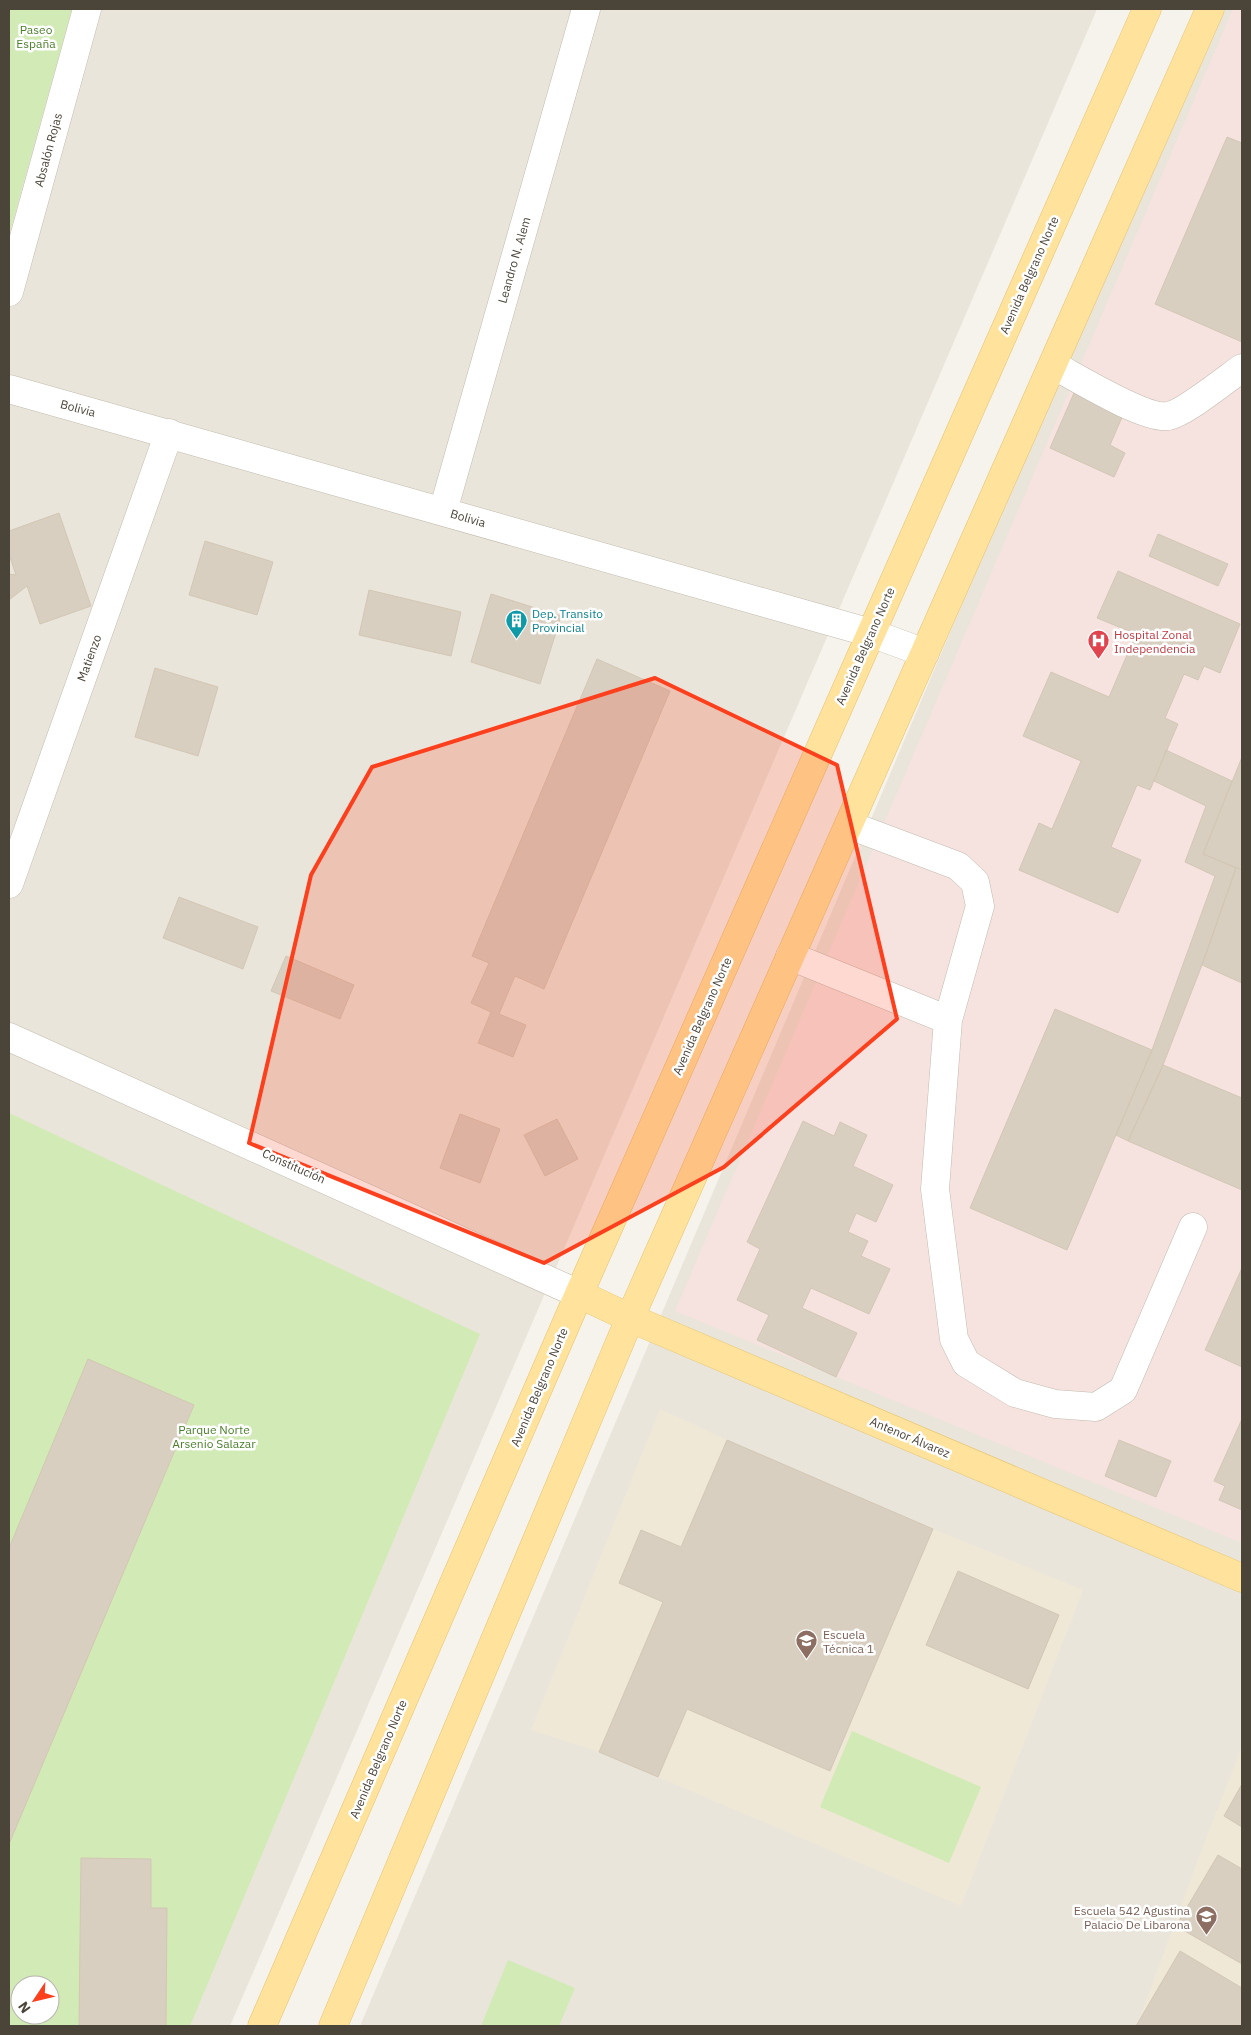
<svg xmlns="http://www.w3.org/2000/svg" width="1251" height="2035" viewBox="0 0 1251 2035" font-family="'IBM Plex Sans',sans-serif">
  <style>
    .residential { fill: #eae5da; fill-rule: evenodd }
    .education { fill: #efe8d6 }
    .medical { fill: #f6e3e0 }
    .green { fill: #d2eab5; fill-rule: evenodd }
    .building { fill: #d8cfc1; stroke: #d3c7b4 }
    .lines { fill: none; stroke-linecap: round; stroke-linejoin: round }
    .minor-casing { stroke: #c2bbae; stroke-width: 29 }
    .major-casing { stroke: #e6c16a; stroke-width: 29 }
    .minor { stroke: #fff; stroke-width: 28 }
    .major { stroke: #ffe39c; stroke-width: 28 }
    .marked { fill: #fc3f1d; fill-opacity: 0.2; stroke: #fc3f1d; stroke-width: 4; stroke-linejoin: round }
    .labels { text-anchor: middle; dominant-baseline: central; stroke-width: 5; stroke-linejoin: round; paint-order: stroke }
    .park-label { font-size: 12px; fill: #4a7f2a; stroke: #fff }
    .street-label { font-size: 12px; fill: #4b4439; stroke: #fff }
    .culture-label { font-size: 12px; fill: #0d838f; stroke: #fff; text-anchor: start }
    .health-label { font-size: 12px; fill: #be3a42; stroke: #fff; text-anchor: start }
    .education-label { font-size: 12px; fill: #785e54; stroke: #fff; text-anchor: start }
  </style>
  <rect width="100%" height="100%" fill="#f6f3ec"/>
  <path class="residential" d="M9 9H1097L230 2026H9ZM20 1985H50V2015H20Z
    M1214 9H1242V2026H360Z"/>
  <path class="education" d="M660 1409 727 1440 933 1529 1083 1590 961 1906 599 1752 531 1730Z
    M1242 1747V2026H1137L1203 1846Z"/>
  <path class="medical" d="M1233 9H1242V1543L675 1311Z"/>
  <path class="green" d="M9 9H72L9 235Z
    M9 1113 480 1334 190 2026H9ZM20 1985H50V2015H20Z
    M852 1731 981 1787 949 1863 820 1807Z
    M508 1960 575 1988 559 2026H481Z"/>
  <path class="building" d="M1227 137 1242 143V342L1155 304Z
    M1074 393 1123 415 1110 445 1125 453 1114 477 1050 448Z
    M59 513 91 606 40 624 27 586 9 600V574L16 575 9 554V531Z
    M1158 534 1228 564 1218 586 1149 556Z
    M205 541 273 562 257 615 189 595Z
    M1118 571 1240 624 1220 673 1204 666 1198 680 1184 674 1165 718 1178 724 1150 790 1137 785 1111 847 1141 860 1118 913 1019 870 1039 823 1052 829 1081 761 1023 736 1051 672 1109 697 1136 634 1097 618Z
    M369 590 461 612 451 656 359 635Z
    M491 594 561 616 540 684 471 662Z
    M597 659 670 691 544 989 515 976 499 1014 526 1025 513 1057 478 1043 491 1012 471 1003 489 963 472 956Z
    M155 668 218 687 198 756 135 737Z
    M1166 750 1232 781 1203 854 1236 868 1202 965 1163 1065 1128 1141 1116 1135 1152 1050 1215 876 1185 862 1206 806 1154 781Z
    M1242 757V870L1203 854Z
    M1236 868 1242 870V983L1202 965Z
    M179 897 258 927 243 969 163 938Z
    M286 956 354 985 340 1019 271 991Z
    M1055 1009 1152 1050 1067 1250 970 1208Z
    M1163 1065 1242 1098V1190L1128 1141Z
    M460 1114 500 1129 480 1183 440 1168Z
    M557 1119 578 1159 545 1176 524 1135Z
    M803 1121 834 1136 840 1122 867 1135 853 1166 893 1185 876 1222 856 1213 848 1232 868 1241 861 1256 890 1269 869 1314 811 1288 802 1308 857 1333 836 1377 757 1340 769 1315 737 1300 760 1249 747 1242Z
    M1242 1268V1367L1205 1350Z
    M88 1359 194 1405 9 1844V1548Z
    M1242 1419V1510L1219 1500 1225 1486 1214 1481Z
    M727 1440 933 1529 830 1771 687 1709 658 1777 599 1752 663 1602 619 1583 641 1530 681 1547Z
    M1119 1440 1171 1461 1156 1497 1105 1476Z
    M958 1571 1059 1615 1028 1689 926 1645Z
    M1242 1784V1827L1224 1816Z
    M1218 1855 1242 1869V1964L1176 1926Z
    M81 1858 151 1859V1908H167L166 2026H79Z
    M1180 1951 1242 1988V2026H1136Z"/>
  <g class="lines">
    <defs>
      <path id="minor" d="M9 292 87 9
        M1053 365C1076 377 1145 420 1168 416 1183 414 1228 378 1242 368
        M9 389 871 633 925 653
        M443 511 586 9
        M849 825 958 866 975 882 980 906 948 1020 935 1189 954 1339 966 1363 1015 1393 1055 1404 1096 1407 1123 1390 1193 1227
        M9 884 169 433
        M790 956 948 1020
        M9 1037 579 1294"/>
      <path id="major" d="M579 1294 630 1318 1242 1578
        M262 2026 579 1294 1147 9
        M333 2026 630 1318 1210 9"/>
    </defs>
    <use href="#minor" class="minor-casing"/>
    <use href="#major" class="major-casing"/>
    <use href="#minor" class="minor"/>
    <use href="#major" class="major"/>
  </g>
  <path class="marked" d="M655 678 837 765 897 1019 724 1167 544 1263 249 1143 311 875 372 767Z"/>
  <defs>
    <symbol id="building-pin" viewBox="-11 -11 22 30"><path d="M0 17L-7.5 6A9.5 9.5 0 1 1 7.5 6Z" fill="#0f9aa8" stroke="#fff"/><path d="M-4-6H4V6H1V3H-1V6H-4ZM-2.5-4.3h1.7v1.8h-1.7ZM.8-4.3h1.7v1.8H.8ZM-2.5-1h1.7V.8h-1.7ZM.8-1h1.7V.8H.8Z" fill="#fff"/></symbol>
    <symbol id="hospital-pin" viewBox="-11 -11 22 30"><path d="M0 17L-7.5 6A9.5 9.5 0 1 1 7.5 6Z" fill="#e0444e" stroke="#fff"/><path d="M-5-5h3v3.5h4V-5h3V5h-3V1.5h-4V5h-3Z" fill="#fff"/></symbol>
    <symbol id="school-pin" viewBox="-11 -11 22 30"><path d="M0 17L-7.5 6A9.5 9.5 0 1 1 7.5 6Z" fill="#8d6e63" stroke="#fff"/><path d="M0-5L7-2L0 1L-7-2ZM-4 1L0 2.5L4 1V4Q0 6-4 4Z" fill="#fff"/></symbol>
  </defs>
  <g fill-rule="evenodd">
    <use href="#building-pin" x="504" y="608" width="25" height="34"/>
    <use href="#hospital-pin" x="1086" y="628" width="25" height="34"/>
    <use href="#school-pin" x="794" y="1628" width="25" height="34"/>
    <use href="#school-pin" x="1194" y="1904" width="25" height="34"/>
  </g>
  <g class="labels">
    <g class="park-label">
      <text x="36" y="29">Paseo<tspan x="36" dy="14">España</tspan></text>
      <text x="214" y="1429">Parque Norte<tspan x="214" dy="14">Arsenio Salazar</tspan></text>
    </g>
    <g class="street-label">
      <text transform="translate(48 150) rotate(-75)">Absalón Rojas</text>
      <text transform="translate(514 260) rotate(-74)">Leandro N. Alem</text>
      <text transform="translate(1029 275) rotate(-66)">Avenida Belgrano Norte</text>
      <text transform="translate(78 408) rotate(15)">Bolivia</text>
      <text transform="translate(468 518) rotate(16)">Bolivia</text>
      <text transform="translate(865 646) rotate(-66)">Avenida Belgrano Norte</text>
      <text transform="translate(89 658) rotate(-70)">Matienzo</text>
      <text transform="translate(702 1016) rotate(-66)">Avenida Belgrano Norte</text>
      <text transform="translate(294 1166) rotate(24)">Constitución</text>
      <text transform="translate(539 1387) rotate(-67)">Avenida Belgrano Norte</text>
      <text transform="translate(910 1437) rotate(23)">Antenor Álvarez</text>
      <text transform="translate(378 1759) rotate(-67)">Avenida Belgrano Norte</text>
    </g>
    <g class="culture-label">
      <text x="532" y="613">Dep. Transito<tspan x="532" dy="14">Provincial</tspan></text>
    </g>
    <g class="health-label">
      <text x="1114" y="634">Hospital Zonal<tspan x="1114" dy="14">Independencia</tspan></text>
    </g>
    <g class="education-label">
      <text x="823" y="1634">Escuela<tspan x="823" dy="14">Técnica 1</tspan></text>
      <text x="1190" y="1910" text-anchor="end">Escuela 542 Agustina<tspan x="1190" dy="14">Palacio De Libarona</tspan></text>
    </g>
  </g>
  <rect width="1251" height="2035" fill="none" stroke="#4b4439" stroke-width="20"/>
  <g transform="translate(35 2000) rotate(235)"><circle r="24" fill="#ffffff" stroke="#b7b4b0"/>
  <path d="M0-4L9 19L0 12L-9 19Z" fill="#fc3f1d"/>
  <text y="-8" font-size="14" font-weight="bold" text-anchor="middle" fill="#4b4439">N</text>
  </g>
</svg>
